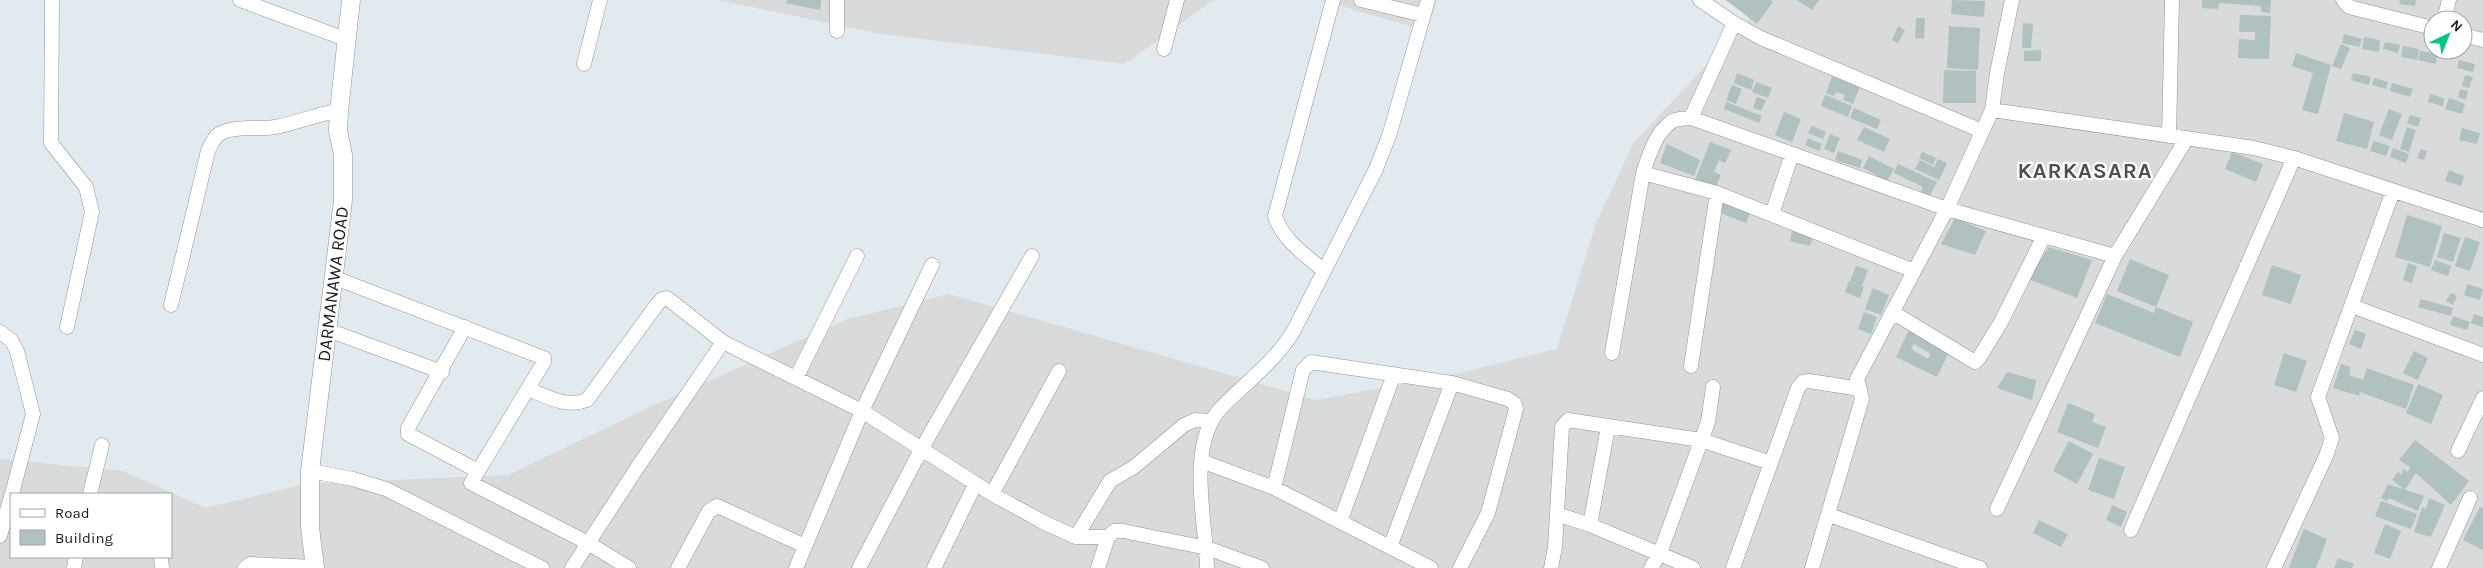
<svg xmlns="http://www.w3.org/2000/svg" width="2483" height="568" viewBox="0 0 2483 568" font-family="Karla,sans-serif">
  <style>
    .residential { fill: #d9dada; fill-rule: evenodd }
    .building { fill: #b0c1c2; fill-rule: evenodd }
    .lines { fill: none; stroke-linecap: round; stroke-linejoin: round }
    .minor-casing { stroke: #939393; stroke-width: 15 }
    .tertiary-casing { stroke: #939393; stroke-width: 19 }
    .minor { stroke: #fff; stroke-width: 14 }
    .tertiary { stroke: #fff; stroke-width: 18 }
    .labels { text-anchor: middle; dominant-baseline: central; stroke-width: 4.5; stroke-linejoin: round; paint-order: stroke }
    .street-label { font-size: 18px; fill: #1c1c1c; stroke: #fff }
    .district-label { font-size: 22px; font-weight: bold; letter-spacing: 1px; fill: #4f4f4f; stroke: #fff }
  </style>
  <rect width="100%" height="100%" fill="#e1eaee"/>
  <path class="residential" d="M718 0H1213L1125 64 881 34Z
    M1320 0H1437L1427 31Z
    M1724 0H2483V568H0V459L123 471 205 508 306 484 508 475 648 408 848 319 949 294 1316 400 1457 374 1557 349 1595 226 1633 144 1751 17ZM2433 20H2463V50H2433ZM11 494H171V557H11Z"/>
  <path class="building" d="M787 0H821L820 10 786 3Z
    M1726 0H1770L1773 2 1757 24Z
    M1797 0H1819L1812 10Z
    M1952 0 1985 1 1984 17 1951 14Z
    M2202 0H2271L2270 13 2261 12V6L2219 3 2218 9 2202 8Z
    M2400 0H2416L2415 6 2399 4Z
    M2240 15 2271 16 2269 59 2238 58 2239 39 2255 40V32H2239Z
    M1916 18H1925L1924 39 1915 38Z
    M2023 23 2033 24 2031 48H2022Z
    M1898 26 1905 30 1898 43 1892 40Z
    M1949 26 1980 28 1978 70 1947 68Z
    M2344 34 2362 39 2359 47 2342 43Z
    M2364 37 2380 40 2379 52 2362 49Z
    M2385 42 2400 45 2398 53 2383 49Z
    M2341 44 2350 48 2341 69 2332 66Z
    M2403 46 2419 49 2417 60 2401 57Z
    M2041 50V61H2024V51Z
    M2420 51 2437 54 2436 64 2418 60Z
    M2296 53 2331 65 2318 114 2302 110 2313 73 2292 66Z
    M2459 60 2475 64 2473 72 2457 68Z
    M1944 70 1976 71V103H1943Z
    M1834 71 1862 82 1853 104 1843 100 1845 95 1836 92 1834 96 1826 93Z
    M1737 73 1754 80 1751 90 1734 83Z
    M2353 73 2371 77 2369 85 2351 80Z
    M2465 75 2473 77 2469 88 2462 86Z
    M2374 78 2388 82 2386 89 2372 85Z
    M1756 82 1772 88 1768 98 1752 92Z
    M2392 83 2413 89 2410 97 2390 91Z
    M1732 85 1742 89 1736 104 1726 100Z
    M2460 89 2468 91 2466 100 2458 97Z
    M2430 94 2444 98 2443 106 2428 102Z
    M1825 95 1852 106 1848 117 1821 106Z
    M1757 97 1766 100 1761 111 1753 108Z
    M2449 98 2465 104 2462 114 2445 109Z
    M1726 102 1762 116 1759 123 1724 109Z
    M1854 108 1881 120 1877 129 1850 118Z
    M2389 109 2402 114 2392 140 2379 135Z
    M1784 112 1801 119 1792 142 1775 135Z
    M2344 113 2374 122 2367 149 2336 141Z
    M2410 115 2421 118 2418 127 2407 123Z
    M1812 126 1826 132 1823 139 1808 133Z
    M1864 127 1890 139 1884 152 1857 140Z
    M2407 127 2416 130 2409 152 2400 149Z
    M2462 128 2480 133 2477 144 2459 140Z
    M1830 134 1840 138 1834 153 1824 149Z
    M1808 138 1822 144 1819 151 1805 145Z
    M2374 141 2390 146 2386 156 2370 151Z
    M1710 142 1731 150 1725 163 1719 160 1714 172 1721 175 1715 188 1695 180Z
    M1667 144 1700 160 1694 176 1660 163Z
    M2393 148 2409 154 2406 163 2390 157Z
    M2421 149 2427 151 2424 160 2417 158Z
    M1838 151 1862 160 1860 168 1835 160Z
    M1922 152 1936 158 1933 165 1919 158Z
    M2232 152 2263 164 2256 182 2225 169Z
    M1869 156 1894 169 1887 181 1863 168Z
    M1938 159 1947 163 1939 180 1915 169 1920 160 1934 167Z
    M1898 164 1937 182 1929 198 1920 194 1923 187 1894 173Z
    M2449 170 2464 176 2461 186 2445 181Z
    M1721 196 1752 208 1746 223 1715 211Z
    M2407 215 2442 226 2430 267 2395 257Z
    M1955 218 1986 231 1975 255 1941 244Z
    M1792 231 1813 236 1810 246 1790 241Z
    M2444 233 2461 238 2453 262 2437 257Z
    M2465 237 2480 242 2470 271 2455 266Z
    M2049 247 2092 260 2077 298 2028 279Z
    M2130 259 2169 275 2156 307 2117 291Z
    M2435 260 2451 266 2448 276 2431 270Z
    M2408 263 2417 266 2412 283 2403 280Z
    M2272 265 2301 275 2291 304 2262 295Z
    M1856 266 1868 270 1862 286 1850 281Z
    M1849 281 1864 287 1860 298 1845 292Z
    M2467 284 2483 289 2480 300 2464 295Z
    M1873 288 1889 295 1881 315 1865 309Z
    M2451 293 2457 296 2453 305 2446 301Z
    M2107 294 2154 313 2156 307 2193 322 2180 357 2095 323Z
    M2421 299 2453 308 2451 316 2418 307Z
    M1864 312 1877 317 1871 334 1858 329Z
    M2474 314 2483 317V327L2471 323Z
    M2453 316 2470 322 2467 330 2450 325Z
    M1909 330 1950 350 1937 377 1896 357ZM1914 344 1931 354 1928 359 1911 349Z
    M2355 330 2366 334 2361 349 2349 344Z
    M2414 351 2428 358 2418 380 2403 373Z
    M2284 353 2307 361 2296 392 2274 385Z
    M2341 364 2351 367 2349 375 2363 380 2367 368 2414 385 2406 409 2360 392 2359 396 2333 388Z
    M2007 372 2036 380 2032 400 1997 388Z
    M2418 384 2443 395 2431 424 2406 413Z
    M2068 403 2095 414 2092 422 2106 427 2098 448 2057 432Z
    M2415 440 2469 481 2451 505 2416 473 2405 490 2392 480 2398 472 2401 475 2403 469 2408 472 2410 467 2399 460Z
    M2069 441 2093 454 2077 484 2053 471Z
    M2099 458 2125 467 2114 499 2088 490Z
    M2388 484 2424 496 2418 511 2389 498 2387 501 2381 498Z
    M2429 498 2445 505 2431 537 2414 532 2422 507 2426 509Z
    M2381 501 2417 514 2411 529 2375 516Z
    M2112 505 2127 512 2121 527 2106 520Z
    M2480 507 2483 508V550L2463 540Z
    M2039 520 2068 534 2061 547 2033 533Z
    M2385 524 2401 531 2390 559 2374 553Z
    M2304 529 2327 539 2316 568H2292L2289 567Z
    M2338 558 2354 564 2352 568H2334Z"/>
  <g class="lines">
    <defs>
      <path id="minor" d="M52 0 51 143 86 187 92 212 67 327
        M240 0 348 40
        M837 0V31
        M1361 0 1423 15
        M1700 0 1734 23 1761 38 1982 131
        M2343 0 2349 7 2433 28
        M2444 20 2449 0
        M2463 35 2483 40
        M1164 49 1177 0
        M584 64 600 0
        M1992 110 2254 148 2294 158 2483 220
        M1691 118 1734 23
        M2169 136 2172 0
        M1643 173 1717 193 1914 271
        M1772 214 1792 154
        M1324 271C1305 254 1283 241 1275 216L1333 0
        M335 278 544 358V362L471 483 588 543 629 568
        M171 305 208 151C211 145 214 136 221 133 238 125 258 130 275 127 297 123 316 114 339 111
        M2352 306 2483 355
        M1892 312 1975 362 1979 358 2001 322 2044 236
        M465 327 408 428V434L478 471
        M328 330 442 372
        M0 332 11 340 17 351 33 414 12 494
        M1612 353 1643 173C1649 155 1655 134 1671 122 1676 118 1685 119 1691 118L1947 209 2115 256
        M1691 366 1717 193
        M796 378 857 256
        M528 389C548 397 566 408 587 400L656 306 662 299 667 298 723 342 862 411 992 494 1045 523 1076 537H1108L1114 531H1123L1207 548 1262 568
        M2458 451 2483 398
        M1201 461 1274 488 1431 568
        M310 471 353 479 386 489 542 568
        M1274 488 1303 370 1311 362 1452 383 1508 399 1514 403 1516 409 1488 513 1460 568
        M90 494 102 445
        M992 494 1059 371
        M1997 509 2115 256 2187 138
        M1557 514 1590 525 1693 568
        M1829 515 1980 568
        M1340 522 1394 374
        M1590 525 1608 427
        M2131 530 2294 158
        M0 536 11 496
        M1076 537 1110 481 1134 467 1184 425 1195 420 1211 421
        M1390 547 1452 383
        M161 557 162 568
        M74 568 76 557
        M245 568 250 564 315 567
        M572 568 637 468 723 342
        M678 568 709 511 717 506 805 546
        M796 568 862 411 932 265
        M859 568 922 448 1032 256
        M934 568 976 483
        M1098 568 1108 537
        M1207 568C1206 520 1186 446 1221 408 1246 382 1276 361 1294 330L1376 169 1389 136 1428 0
        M1551 568 1555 547 1562 427 1568 420 1701 440 1771 463
        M1651 568 1660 553 1708 422 1713 387
        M1733 568 1798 388 1803 382 1809 381 1860 389
        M1812 568 1862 399 1857 379 1947 209 1992 110 1997 73 2012 0
        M2274 568 2326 456 2332 438 2318 397 2393 191
        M2439 568 2470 498"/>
      <path id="tertiary" d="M315 568 310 527V471L343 200V155L338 131 339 111 351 0"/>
    </defs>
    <use href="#minor" class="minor-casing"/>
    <use href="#tertiary" class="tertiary-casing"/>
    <use href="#minor" class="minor"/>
    <use href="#tertiary" class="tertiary"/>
  </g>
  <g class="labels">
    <g class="street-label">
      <text transform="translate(333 284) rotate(-83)">DARMANAWA ROAD</text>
    </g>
    <g class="district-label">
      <text x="2085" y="171">KARKASARA</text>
    </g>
  </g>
  <rect x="10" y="493" width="162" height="65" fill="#ffffff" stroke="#a4a4a4"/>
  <rect x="20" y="509" width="25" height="8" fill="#ffffff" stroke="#a4a4a4"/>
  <text x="55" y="518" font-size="15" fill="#1c1c1c">Road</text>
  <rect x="20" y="530" width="25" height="15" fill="#b0c1c2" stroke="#a4a4a4"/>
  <text x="55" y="543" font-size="15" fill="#1c1c1c">Building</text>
  <g transform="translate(2448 35) rotate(43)"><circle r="24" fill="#ffffff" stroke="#a4a4a4"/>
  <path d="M0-4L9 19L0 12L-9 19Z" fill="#00c884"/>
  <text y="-8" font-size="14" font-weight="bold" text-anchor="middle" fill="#1c1c1c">N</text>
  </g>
</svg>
